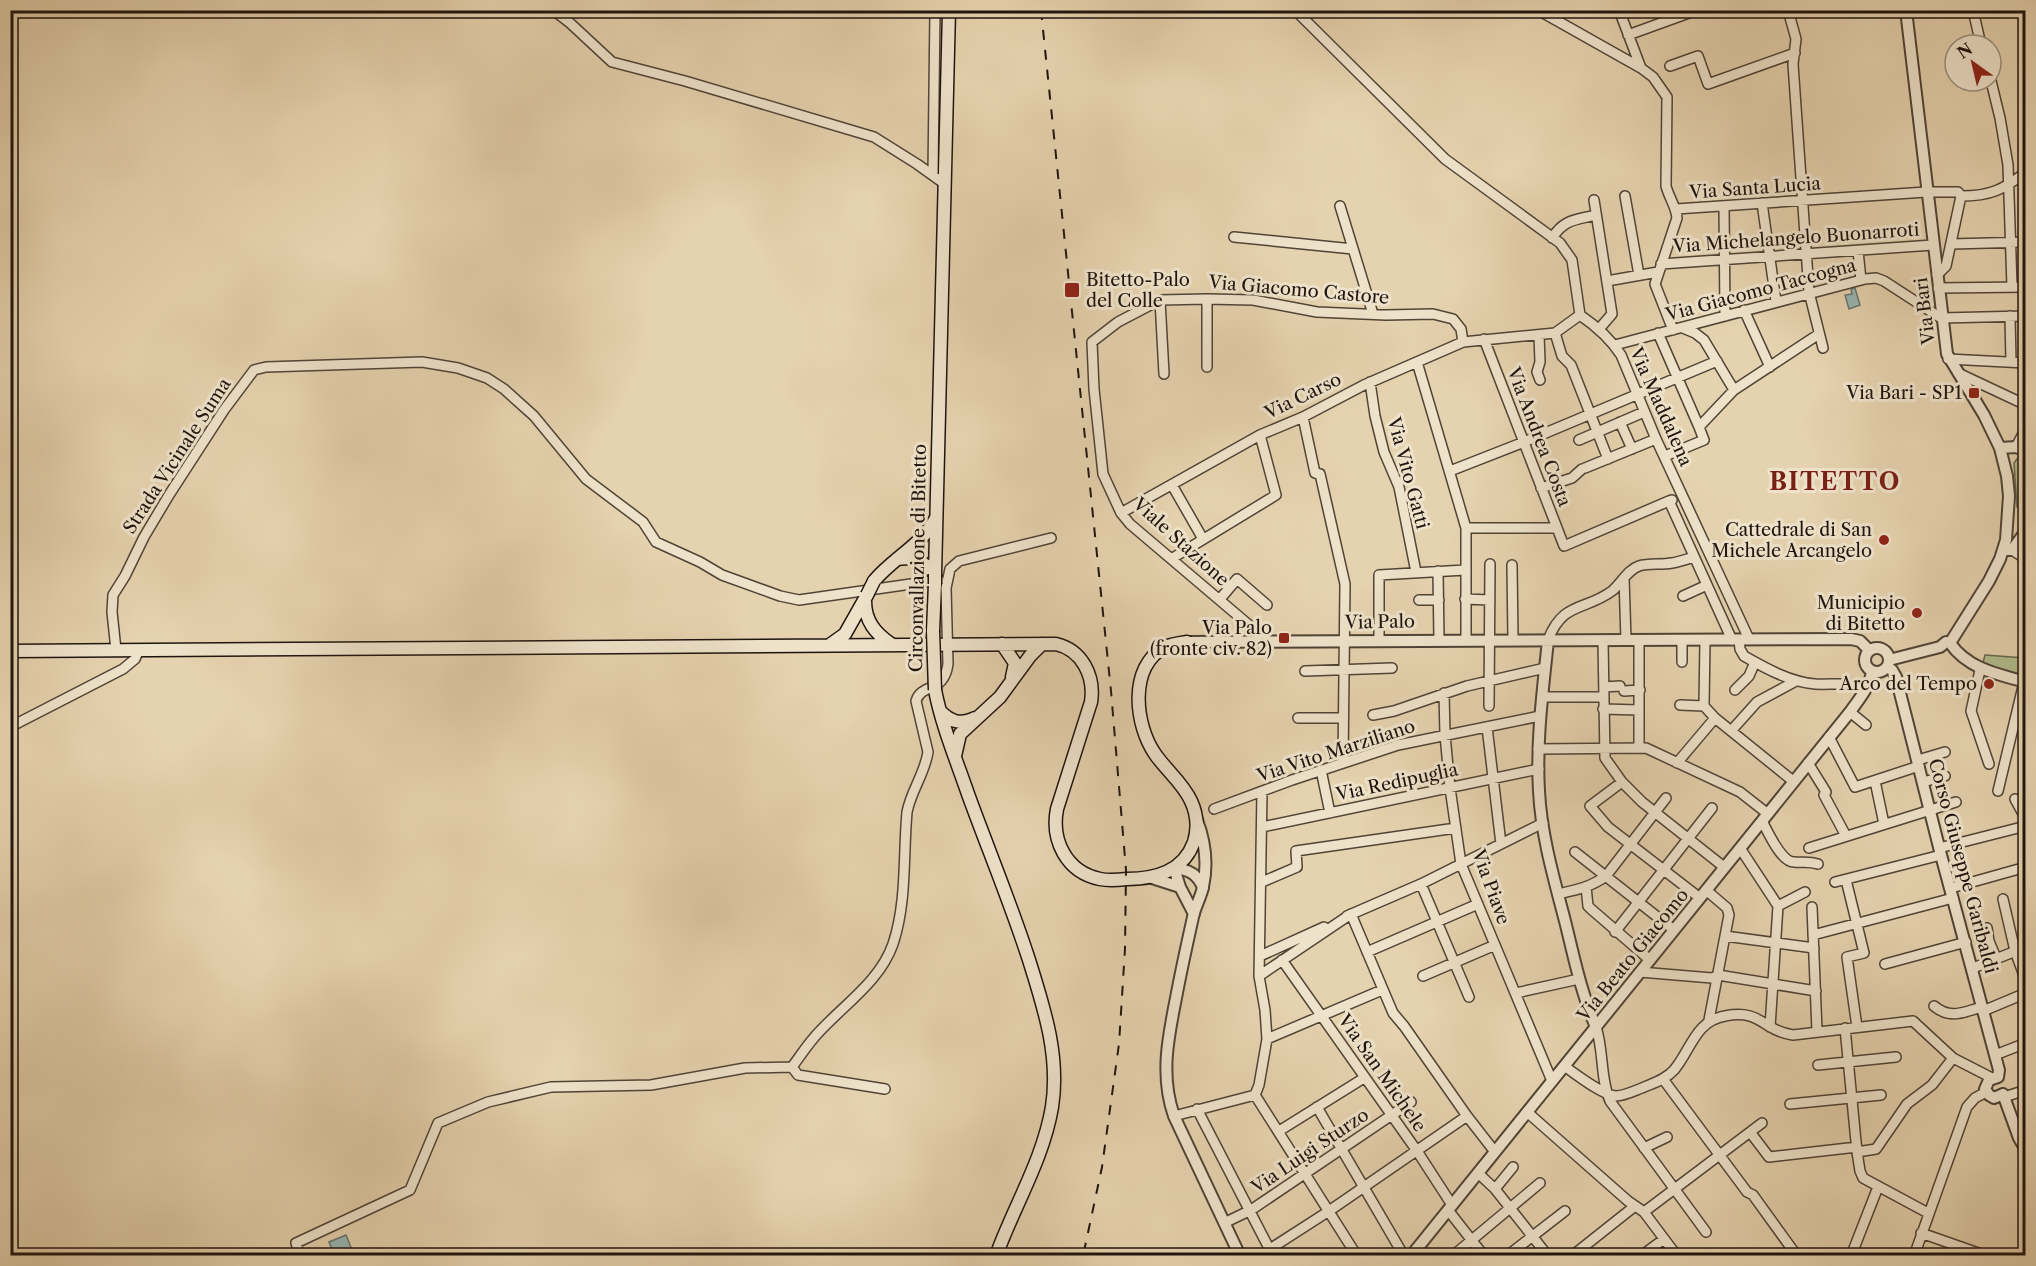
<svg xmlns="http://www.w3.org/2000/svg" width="2036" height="1266" viewBox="0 0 2036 1266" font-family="'Libre Caslon Text',serif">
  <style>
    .park { fill: url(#park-tufts); stroke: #68684e; stroke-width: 1.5 }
    .water { fill: #97b6b1; stroke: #677570; stroke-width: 1.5 }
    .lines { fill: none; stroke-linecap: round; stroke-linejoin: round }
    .minor-casing { stroke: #504437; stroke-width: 12 }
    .tertiary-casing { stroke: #504437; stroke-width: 14 }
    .secondary-casing { stroke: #1f140f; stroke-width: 15 }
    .minor { stroke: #eee2ca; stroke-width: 9 }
    .tertiary { stroke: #eee2ca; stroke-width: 10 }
    .secondary { stroke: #eee2ca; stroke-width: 12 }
    .rail { stroke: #1f140f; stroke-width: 2; stroke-dasharray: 10 10; stroke-linecap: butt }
    .secondary-bridge-casing { stroke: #1f140f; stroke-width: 15; stroke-linecap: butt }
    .secondary-bridge { stroke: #eee2ca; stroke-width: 12 }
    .poi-dot { fill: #8f2418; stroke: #eee2ca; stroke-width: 2 }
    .labels { text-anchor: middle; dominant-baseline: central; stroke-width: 6; stroke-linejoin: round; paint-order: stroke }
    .street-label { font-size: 18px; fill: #1f140f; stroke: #eee2ca }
    .poi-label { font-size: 18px; fill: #1f140f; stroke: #eee2ca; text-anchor: end }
    .district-label { font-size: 24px; font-weight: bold; letter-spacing: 1.5px; fill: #7a1f14; stroke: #eee2ca }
  </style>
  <defs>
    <pattern id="park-tufts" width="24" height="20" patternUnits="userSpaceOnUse" patternTransform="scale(1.5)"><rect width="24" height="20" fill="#b1bd8d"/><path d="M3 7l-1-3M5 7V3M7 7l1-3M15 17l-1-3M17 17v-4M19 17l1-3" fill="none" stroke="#98a278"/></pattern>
  </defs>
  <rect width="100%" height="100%" fill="#e5d2ae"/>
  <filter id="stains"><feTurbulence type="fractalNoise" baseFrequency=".00333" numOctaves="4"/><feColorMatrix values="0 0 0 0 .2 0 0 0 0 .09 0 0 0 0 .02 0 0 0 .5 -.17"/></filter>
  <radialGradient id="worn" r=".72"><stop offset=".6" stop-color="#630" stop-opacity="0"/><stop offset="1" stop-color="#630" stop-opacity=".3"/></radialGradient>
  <path class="park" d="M2020 455 2025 457V512L2017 507 2014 463Z
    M1985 655 2025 658V676L1982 666Z"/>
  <path class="water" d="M1855 288 1860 305 1849 309 1845 295 1852 294 1851 289Z
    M346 1235 353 1252 345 1255H334L329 1242Z"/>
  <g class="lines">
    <defs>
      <path id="minor" d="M553 10 570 23 612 62 685 81 874 137 917 164 945 184
        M1295 10 1445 159 1560 243 1572 260 1580 315C1596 326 1610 338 1621 355L1656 439 1749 639
        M1538 10 1641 68 1653 77 1667 97 1666 186C1669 198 1676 206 1677 218L1655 284 1673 330
        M1619 10 1641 68
        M1788 10 1796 39 1793 64 1809 292 1823 348
        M1973 10 1981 45
        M1628 35 1697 10
        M1670 66 1698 56 1708 84 1795 53
        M1991 81 2000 118 2008 165 2012 287
        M933 174 935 10
        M1625 196 1639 275
        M1594 200 1612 314 1599 329
        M1762 203 1776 301
        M1340 206 1373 314
        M1724 206 1725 316
        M1676 209 1926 192H1958L1961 196C1990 196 2003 190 2026 172
        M1234 237 1353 249
        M1552 238C1564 219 1576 220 1596 215
        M1951 244 2026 242
        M1858 251 1861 280
        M1661 264 1933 245
        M1937 275 1946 266 1961 196
        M1607 281 1658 272
        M1938 288 2026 287
        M1160 300 1164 374
        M1744 310 1770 367
        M2010 316 2011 362
        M1683 328 1695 333 1704 340 1734 390
        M1555 333 1562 356 1571 365 1608 459
        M1658 333 1699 427
        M1539 335 1540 362 1537 372 1540 380
        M1484 339 1564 546 1669 501
        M1615 345 1865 279 1876 278 1884 281 1941 318 2026 316
        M1948 359 2026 363
        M1417 362 1466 528V640
        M1207 367V299
        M1958 373 2026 405
        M1370 382 1375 416 1384 452 1399 487 1416 572
        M1303 417 1315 473 1320 474 1345 584 1343 763
        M1620 422 1632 449
        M1579 440 1644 412
        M2016 447 2026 428
        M1665 456 1704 440 1699 427 1734 390 1819 334
        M1585 468 1656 439
        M1450 471 1524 442 1717 361
        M1172 485 1203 539
        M1541 488 1572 478 1582 469
        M1672 500 1669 501 1732 640
        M1121 513 1260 435
        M1466 528H1557
        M2012 550 2026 559
        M1171 559 1276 495 1260 435 1303 417 1364 385 1463 342
        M1512 565 1513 640
        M1438 571 1439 640
        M1624 578 1626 640
        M1683 596 1707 585
        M1220 599 1237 579 1267 605
        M1465 599 1490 600
        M1419 600H1439
        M1379 640V575L1465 570
        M1548 640C1563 601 1585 611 1612 591 1621 584 1627 570 1639 566 1649 563 1661 565 1672 563 1679 562 1687 559 1694 557
        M1639 640V748
        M1739 640 1740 649 1744 656C1765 668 1790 682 1815 684 1833 685 1849 681 1866 689
        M1603 641 1605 758 1622 782 1642 802 1724 867
        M1269 642 1130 524 1121 513 1103 474 1094 389 1092 342 1118 322 1160 300 1207 299 1253 300 1317 312 1386 315 1433 314 1453 319 1461 329 1463 342 1555 333 1580 315
        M116 650 112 612 113 595 125 576 144 537 169 495 224 410 254 370 266 367 422 362 458 368 487 378 504 389 534 416 586 479 643 522 656 542 700 562 722 575 780 596 799 600 939 580
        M1682 662V640
        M1980 670 1971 711 1989 764
        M1305 671 1392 668
        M1604 687 1620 686
        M1735 690 1749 676 1755 662
        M1624 691 1640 690
        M1444 693 1445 735 1450 788 1461 864 1552 1081
        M1543 697H1604
        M1680 705 1704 706
        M1489 706 1490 564
        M1704 706 1715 718 1793 781
        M1704 706 1705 640
        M1603 709 1639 710
        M1850 712 1866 725
        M1373 715 1394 711 1467 686 1545 668
        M1298 718H1343
        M10 727 123 669 135 659 139 650
        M1487 727 1501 844
        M1731 731 1757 702 1796 681
        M1829 737 1855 787 1919 766
        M1538 749 1646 748 1740 792 1768 814
        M1918 760 1945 752
        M1677 763 1715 718
        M1808 763 1826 792 1824 795 1846 836
        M1321 770 1330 813
        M1875 781 1884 824
        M1622 782 1590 806 1608 827 1700 898
        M1923 782 1945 776
        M1998 791 2024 682
        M2015 799 2026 819
        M1214 809 1292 780 1398 745 1540 716
        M1762 821C1768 832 1781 862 1794 862 1803 863 1808 861 1818 864
        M1262 827 1539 769
        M1740 848 1778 906
        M1809 848 1956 802
        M1939 848 2026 826
        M1575 852 1674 930
        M1846 880 1864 953 1847 957 1857 1027
        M1262 882 1297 867 1296 851 1456 828
        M1835 882 1941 855
        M1421 884 1469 997
        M1586 887 1588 906 1591 909 1650 960
        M1951 888 2026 867
        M1706 890 1727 908 1729 915 1709 1020
        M1558 894C1576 890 1591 887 1606 876L1666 798
        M2003 899 2015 951 2026 981
        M1778 906 1805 892
        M1812 907 1817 1031
        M1347 916 1421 884 1543 823
        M1987 928 1989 941 1996 958
        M1615 932 1712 808
        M1813 935 1953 898
        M1725 936 1814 948
        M1367 952 1478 904
        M1260 956 1324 927
        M1282 960 1417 1151 1452 1205
        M1885 964 1966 942
        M1973 968 2026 947
        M1640 972 1712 978 1718 975 1816 991
        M1259 976 1351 914 1393 1013 1404 1026 1467 1116 1495 1152
        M1423 976 1495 945
        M1516 993 1579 979
        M1934 1006C1951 1020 1963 1012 1982 1007
        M1983 1011 2026 993
        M1596 1027C1604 1051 1600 1078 1610 1101L1706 1232
        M1770 1027 1778 906
        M1845 1028 1857 1152 1860 1171 1863 1178 1928 1213
        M1267 1039 1382 990
        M1995 1055 2026 1043
        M1818 1065 1896 1057
        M1564 1066C1576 1074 1602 1095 1616 1096 1624 1096 1634 1091 1642 1088 1653 1083 1665 1080 1674 1070 1691 1050 1695 1021 1725 1016 1762 1009 1761 1030 1793 1035L1913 1021 1953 1058 1992 1078
        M792 1067 798 1075 885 1089
        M1663 1079 1747 1192 1753 1195 1797 1256
        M1255 1095 1259 1085 1267 1039 1265 1010 1259 976 1262 791
        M1255 1095 1357 1256
        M2004 1097 2026 1090
        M1790 1104 1881 1095
        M1317 1107 1404 1256
        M1197 1109 1273 1256
        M1527 1112 1628 1201 1644 1212 1677 1256
        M1174 1116 1255 1095
        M1279 1131 1364 1078
        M1750 1132 1769 1157 1857 1147
        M1644 1148 1667 1137
        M1857 1152 1876 1149 1907 1104 1932 1085 1953 1058
        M1478 1173 1495 1189 1548 1256
        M1495 1189 1513 1167
        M1448 1210 1484 1256
        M1644 1212 1762 1123
        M1224 1223 1251 1210 1411 1102
        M1921 1233 1981 1254
        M1270 1249 1329 1211 1467 1116
        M1455 1254 1540 1183
        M300 1256 296 1243 410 1190 438 1123 488 1102 551 1087 651 1085 745 1068 792 1067C801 1055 809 1042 820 1031 845 1004 880 981 893 944 907 902 903 856 907 812 911 791 925 773 928 752L916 701C922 682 944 694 948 664L946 588 950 569 959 561 1051 538
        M1507 1256 1565 1211
        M1572 1256 1635 1206
        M1641 1256 1664 1239
        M1851 1256 1878 1187
        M1914 1256 1967 1107 1975 1098 1986 1092"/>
      <path id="tertiary" d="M1906 10 1947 354 1984 415 2000 448 2007 476 2009 496 2006 540 2000 559 1989 581 1950 643
        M2000 448 2016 447 2026 451
        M2004 550H2012L2026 531
        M1548 640C1543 690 1536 740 1539 791 1541 834 1554 879 1565 921 1574 957 1581 993 1596 1027
        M1187 642 1851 639 1860 641 1869 650
        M1950 643C1967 668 1996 674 2026 682
        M1865 660a12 12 0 1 1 24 0a12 12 0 1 1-24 0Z
        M1889 660 1940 647 1946 642 1950 643
        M1887 667 1892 670 1896 677 1941 855 1999 1070 1998 1077
        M1197 820C1205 841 1208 864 1203 887 1201 897 1195 907 1193 917 1187 944 1181 971 1176 998 1168 1038 1160 1076 1174 1116L1240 1256
        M1152 878 1180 887 1194 914
        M1180 887 1174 868C1188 869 1198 874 1203 888
        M1998 1077 1989 1080 1985 1089 1989 1095 1994 1098 2003 1094
        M2003 1094 2019 1138 2026 1150
        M1411 1256 1850 712C1859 699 1870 687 1872 671"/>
      <path id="secondary" d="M897 559C915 556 923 561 935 574
        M935 574 949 10
        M874 581C893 558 922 545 936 518
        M865 601C865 621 875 633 891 644
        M933 631 935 584
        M831 644 845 634 867 595
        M1002 644 1015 663 1012 677
        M10 651 1056 644C1082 650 1095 676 1091 702L1057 809C1051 840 1066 872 1100 879 1109 881 1118 880 1127 879 1155 879 1183 872 1194 842 1198 829 1197 814 1191 801 1183 783 1166 770 1155 754 1135 725 1128 667 1165 647 1172 644 1180 643 1187 642
        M935 690C942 726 956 759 968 794 988 849 1011 904 1029 960 1044 1008 1060 1056 1052 1107 1043 1160 1014 1206 996 1256
        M940 711C951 722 960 725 975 718
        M955 756 960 734 1000 697 1030 656 1042 644"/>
    </defs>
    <use href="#minor" class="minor-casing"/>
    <use href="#tertiary" class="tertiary-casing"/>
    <use href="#secondary" class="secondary-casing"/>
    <use href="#minor" class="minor"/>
    <use href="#tertiary" class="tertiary"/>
    <use href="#secondary" class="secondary"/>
    <path class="rail" d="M1041 10 1111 691 1126 870 1125 949 1119 1044 1102 1167 1083 1256"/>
    <defs>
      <path id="secondary-bridge" d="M935 584V574
        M867 595 874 581
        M933 631 935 690"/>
    </defs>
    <use href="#secondary-bridge" class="secondary-bridge-casing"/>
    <use href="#secondary-bridge" class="secondary-bridge"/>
  </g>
  <g class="poi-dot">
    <rect x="1064" y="282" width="16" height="16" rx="3"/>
    <rect x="1968" y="387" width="12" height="12" rx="3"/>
    <circle cx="1884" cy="540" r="6"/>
    <circle cx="1917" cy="613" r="6"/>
    <rect x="1278" y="632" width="12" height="12" rx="3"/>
    <circle cx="1989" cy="684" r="6"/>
  </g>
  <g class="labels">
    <g class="street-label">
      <text transform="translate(1755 188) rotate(-4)">Via Santa Lucia</text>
      <text transform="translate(1796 238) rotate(-4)">Via Michelangelo Buonarroti</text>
      <text transform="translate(1299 290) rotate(5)">Via Giacomo Castore</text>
      <text transform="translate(1761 290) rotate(-15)">Via Giacomo Taccogna</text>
      <text transform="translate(1925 311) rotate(-97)">Via Bari</text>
      <text transform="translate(1303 396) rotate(-26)">Via Carso</text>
      <text transform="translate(1661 407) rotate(66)">Via Maddalena</text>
      <text transform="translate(1539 437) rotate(69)">Via Andrea Costa</text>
      <text transform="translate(177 456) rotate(-57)">Strada Vicinale Suma</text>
      <text transform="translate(1408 473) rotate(75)">Via Vito Gatti</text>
      <text transform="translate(1181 542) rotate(42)">Viale Stazione</text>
      <text transform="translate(918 558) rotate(-89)">Circonvallazione di Bitetto</text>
      <text transform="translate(1380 622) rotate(-1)">Via Palo</text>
      <text transform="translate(1336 751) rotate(-18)">Via Vito Marziliano</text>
      <text transform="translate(1397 782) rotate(-12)">Via Redipuglia</text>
      <text transform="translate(1963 866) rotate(75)">Corso Giuseppe Garibaldi</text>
      <text transform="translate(1491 887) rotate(70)">Via Piave</text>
      <text transform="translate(1633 955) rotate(-51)">Via Beato Giacomo</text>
      <text transform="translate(1382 1073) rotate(55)">Via San Michele</text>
      <text transform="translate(1310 1151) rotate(-34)">Via Luigi Sturzo</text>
    </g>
    <g class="poi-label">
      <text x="1086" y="280" text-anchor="start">Bitetto-Palo<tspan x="1086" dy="21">del Colle</tspan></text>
      <text x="1962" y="393">Via Bari - SP1</text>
      <text x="1872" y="530">Cattedrale di San<tspan x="1872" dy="21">Michele Arcangelo</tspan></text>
      <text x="1905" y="603">Municipio<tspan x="1905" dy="21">di Bitetto</tspan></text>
      <text x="1272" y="628">Via Palo<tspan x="1272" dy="21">(fronte civ. 82)</tspan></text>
      <text x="1977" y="684">Arco del Tempo</text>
    </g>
    <g class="district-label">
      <text x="1835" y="481">BITETTO</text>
    </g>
  </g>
  <rect width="2036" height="1266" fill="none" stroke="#e5d2ae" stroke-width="36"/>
  <rect x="12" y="12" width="2012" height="1242" fill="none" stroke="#1f140f" stroke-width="3"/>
  <rect x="18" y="18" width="2000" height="1230" fill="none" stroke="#1f140f" stroke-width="1.5"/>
  <g transform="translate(1973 63) rotate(326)"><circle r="28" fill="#eee2ca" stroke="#9b907f" stroke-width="1.5"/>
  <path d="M0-4.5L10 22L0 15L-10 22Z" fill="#8f2418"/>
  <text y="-9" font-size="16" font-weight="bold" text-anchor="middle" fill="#1f140f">N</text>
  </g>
  <rect width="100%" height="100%" filter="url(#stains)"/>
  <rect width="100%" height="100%" fill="url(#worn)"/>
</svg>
